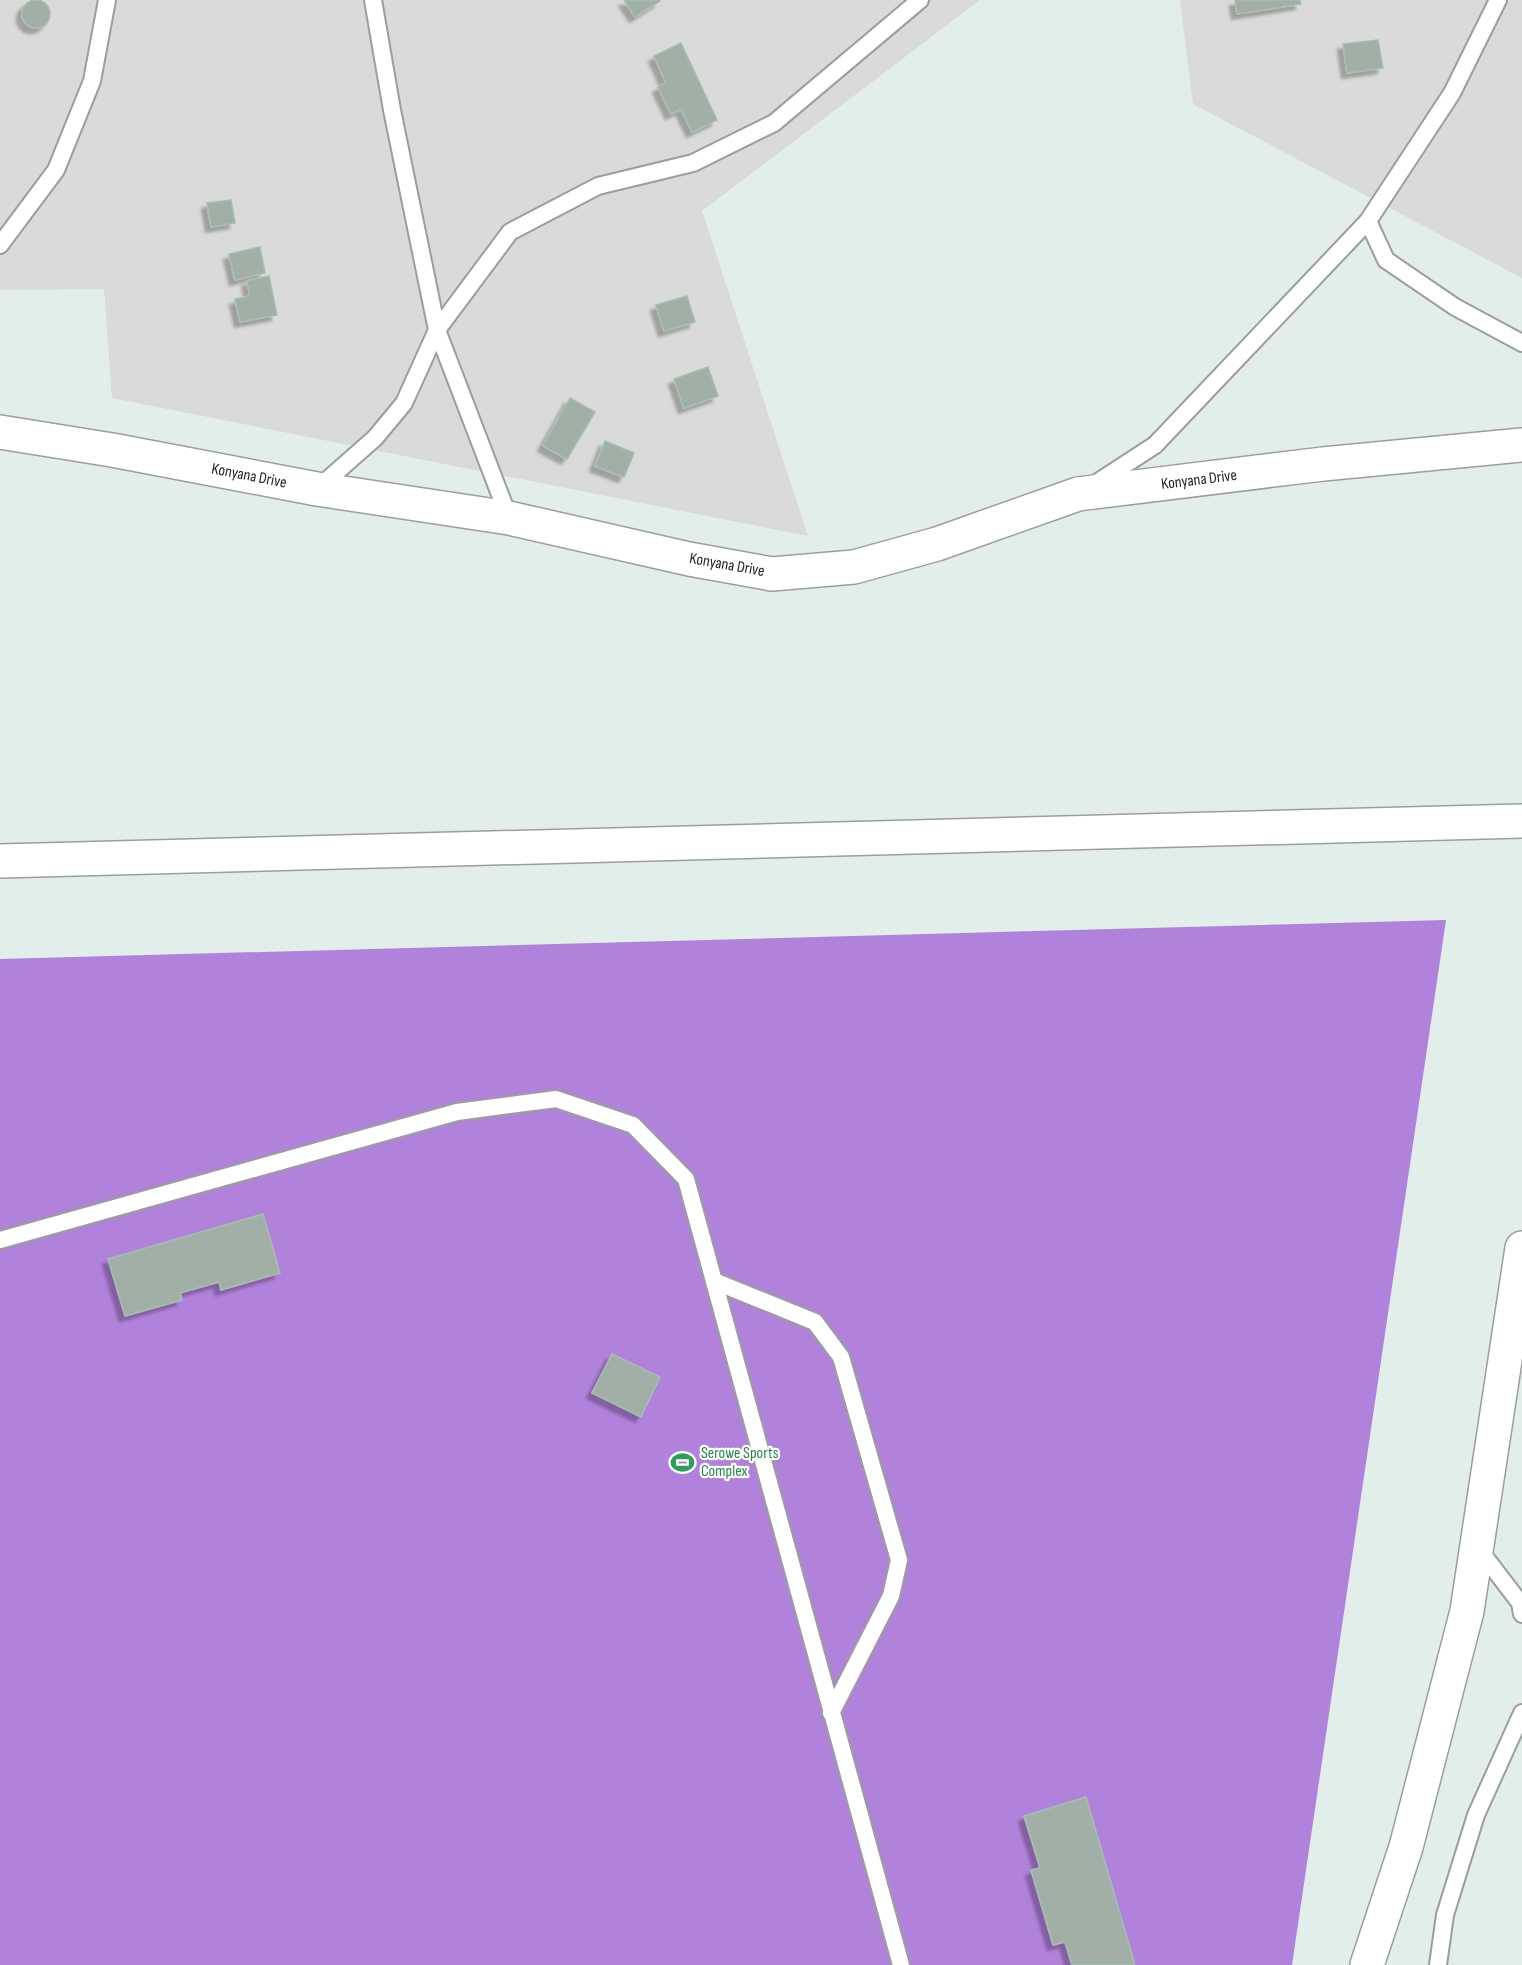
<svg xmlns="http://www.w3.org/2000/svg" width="1522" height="1965" viewBox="0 0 1522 1965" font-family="'Sofia Sans Condensed',sans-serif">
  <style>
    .residential { fill: #d9dad9 }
    .pitch { fill: #b182db }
    .building { fill: #a2afa6; stroke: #a5bfae; stroke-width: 1.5; filter: url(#shadow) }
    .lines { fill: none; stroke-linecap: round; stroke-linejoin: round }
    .lane-casing { stroke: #9d9d9d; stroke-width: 20 }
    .street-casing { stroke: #9d9d9d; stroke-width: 36 }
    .lane { stroke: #fff; stroke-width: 16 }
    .street { stroke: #fff; stroke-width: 33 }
    .labels { text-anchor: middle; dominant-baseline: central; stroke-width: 4.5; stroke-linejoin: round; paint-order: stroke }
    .street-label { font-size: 16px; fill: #1c1c1c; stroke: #fff }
    .leisure-label { font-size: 16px; fill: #27864d; stroke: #fff; text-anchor: start }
  </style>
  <defs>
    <filter id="shadow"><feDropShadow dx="-5.5" dy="5.5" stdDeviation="1.5" flood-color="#0004"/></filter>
  </defs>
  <rect width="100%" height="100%" fill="#e2eee9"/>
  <path class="residential" d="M0 0H980L702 211 808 536 112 398 104 289 0 290Z
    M1180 0H1522V278L1193 104Z"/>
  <path class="pitch" d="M1446 920 1292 1965H0V959Z"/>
  <path class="building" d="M22 14a14 14 0 1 1 28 0a14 14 0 1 1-28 0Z
    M624 0H659L660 1 635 17Z
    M1235 0H1300L1301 4 1237 14Z
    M1378 40 1383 68 1347 73 1343 44Z
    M681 43 717 120 692 132 681 109 671 114 658 87 666 83 654 56Z
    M231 200 235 223 211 227 207 203Z
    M260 247 265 273 235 280 229 254Z
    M269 276 277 315 240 322 235 299 250 296 247 281Z
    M687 296 695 322 664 331 656 305Z
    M708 367 718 396 684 408 674 379Z
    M570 398 595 412 567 459 543 446Z
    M605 441 634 453 624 477 595 466Z
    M263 1214 280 1273 221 1290 219 1282 180 1293 182 1300 125 1316 108 1259Z
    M612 1354 660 1377 641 1417 592 1393Z
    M1086 1797 1135 1965H1072L1065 1942 1053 1945 1031 1870 1040 1868 1024 1816Z"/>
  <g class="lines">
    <defs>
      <path id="lane" d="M373 0 392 110 437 330 509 518
        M1368 221 1386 260 1455 307 1522 343
        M0 245 56 170 92 81 107 0
        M1092 486 1155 445 1368 221 1452 93 1498 0
        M317 489 375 438 404 403 437 330 510 232 598 186 693 163 774 123 920 0
        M0 1240 457 1112 556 1099 633 1125 686 1179 901 1965
        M714 1281 815 1322 841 1357 899 1560 891 1596 831 1713
        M1478 1548 1520 1603 1522 1614
        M1438 1965 1445 1915 1476 1815 1522 1713"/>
      <path id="street" d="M0 432 112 450 317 489 509 518 689 559 772 574 854 567 937 544 1078 494 1323 464 1522 445
        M0 861 1522 821
        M1367 1965 1406 1847 1467 1611 1522 1248"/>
    </defs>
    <use href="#lane" class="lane-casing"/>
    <use href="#street" class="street-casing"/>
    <use href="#lane" class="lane"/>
    <use href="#street" class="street"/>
  </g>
  <defs>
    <symbol id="stadium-bare" viewBox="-9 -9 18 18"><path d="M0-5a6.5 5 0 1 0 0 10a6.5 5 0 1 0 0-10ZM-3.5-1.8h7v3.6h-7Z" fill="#2e9e5b" stroke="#fff" stroke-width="2.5" paint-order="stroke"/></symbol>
  </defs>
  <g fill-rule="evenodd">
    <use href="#stadium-bare" x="666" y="1446" width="33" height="33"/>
  </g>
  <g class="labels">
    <g class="street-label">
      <text transform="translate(249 476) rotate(11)">Konyana Drive</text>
      <text transform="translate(1199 480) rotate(-7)">Konyana Drive</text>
      <text transform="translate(727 565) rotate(10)">Konyana Drive</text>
    </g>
    <g class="leisure-label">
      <text x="701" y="1453">Serowe Sports<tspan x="701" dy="18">Complex</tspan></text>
    </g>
  </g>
</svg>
